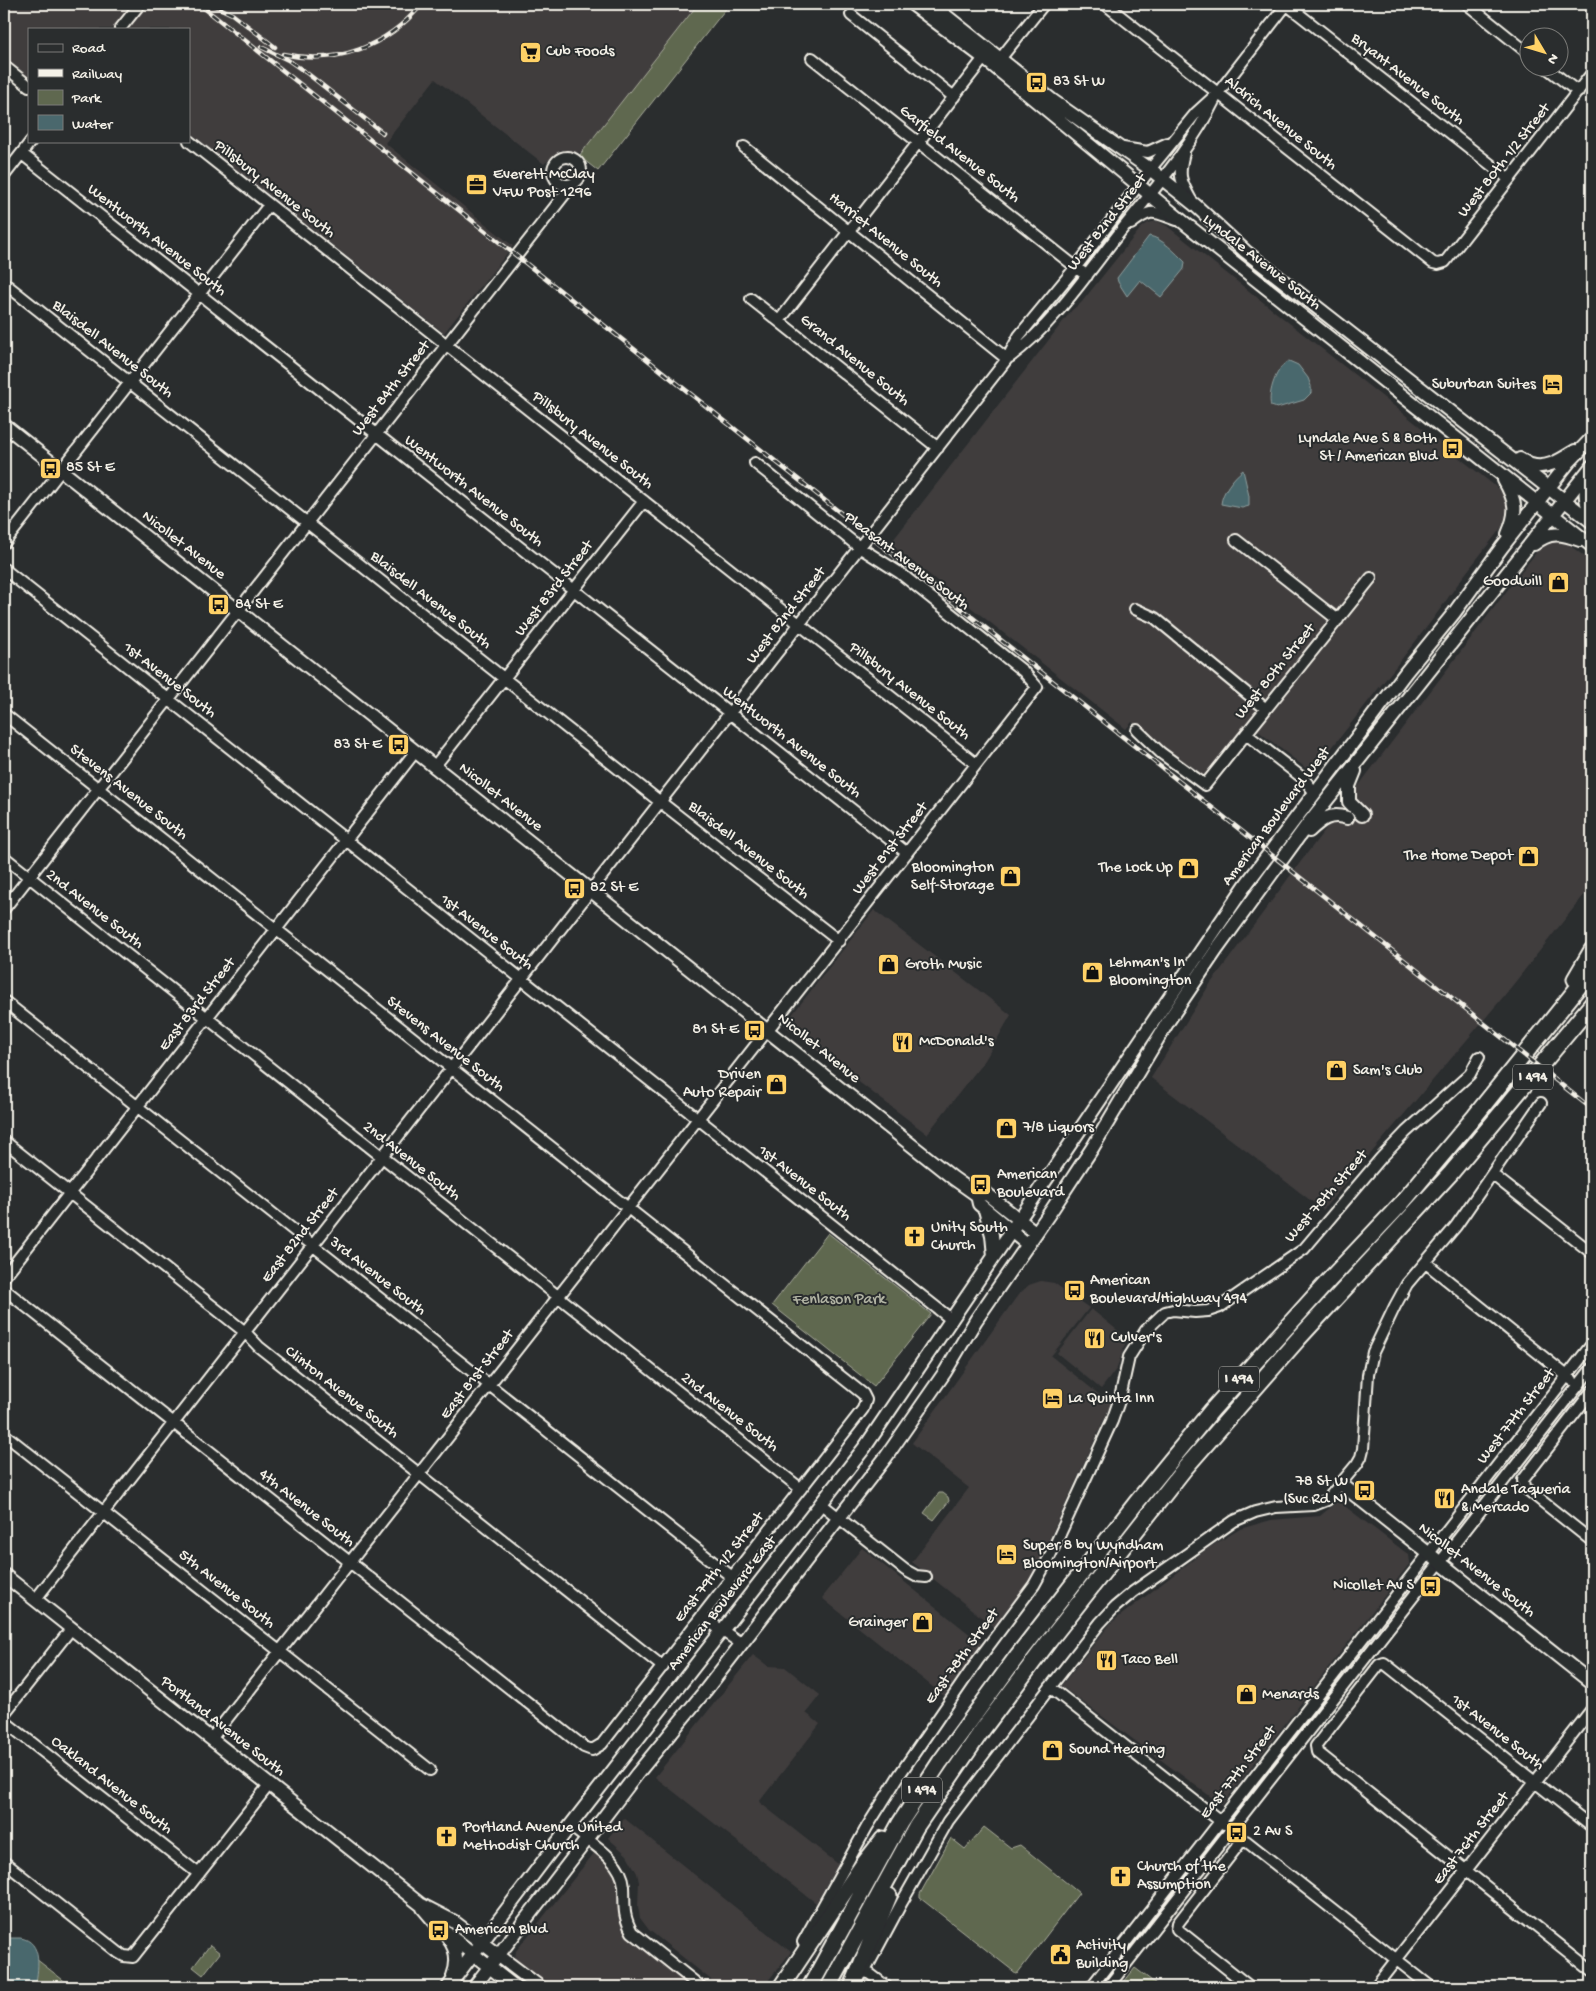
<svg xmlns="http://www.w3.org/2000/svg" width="1596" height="1991" viewBox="0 0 1596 1991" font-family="'Gochi Hand',sans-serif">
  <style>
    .built { fill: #403d3e }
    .green { fill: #5f684f; stroke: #aaac9c }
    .water { fill: #4a686d; stroke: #8e9f9e }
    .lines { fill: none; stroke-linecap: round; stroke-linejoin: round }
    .minor-casing { stroke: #f4f1e8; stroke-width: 14 }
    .major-casing { stroke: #f4f1e8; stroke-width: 16 }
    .highway-casing { stroke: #f4f1e8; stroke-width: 19 }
    .minor { stroke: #2a2d2e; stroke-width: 10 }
    .major { stroke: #2a2d2e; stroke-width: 12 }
    .highway { stroke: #2a2d2e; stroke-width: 15 }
    .rail-casing { stroke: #f4f1e8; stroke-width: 4.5 }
    .rail { stroke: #2a2d2e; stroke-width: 2.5; stroke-dasharray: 8; stroke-linecap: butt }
    .labels { text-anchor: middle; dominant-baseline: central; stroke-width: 4; stroke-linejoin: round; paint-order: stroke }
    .shield { fill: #2a2d2e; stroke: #b7b6b0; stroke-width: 1 }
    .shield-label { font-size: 15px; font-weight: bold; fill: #f4f1e8 }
    .poi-label { font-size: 16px; fill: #f4f1e8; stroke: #2a2d2e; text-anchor: start }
    .street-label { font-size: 16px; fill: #f4f1e8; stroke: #2a2d2e }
    .park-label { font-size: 16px; fill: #b1b3a3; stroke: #2a2d2e }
  </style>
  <rect width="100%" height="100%" fill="#2a2d2e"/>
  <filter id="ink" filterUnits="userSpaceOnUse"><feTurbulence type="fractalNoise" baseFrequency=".02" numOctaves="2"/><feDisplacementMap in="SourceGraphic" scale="10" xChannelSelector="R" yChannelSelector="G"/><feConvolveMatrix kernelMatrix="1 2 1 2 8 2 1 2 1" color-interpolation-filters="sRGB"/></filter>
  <g filter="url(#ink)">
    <path class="built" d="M4 4H698L585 153 560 150 544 164 435 79 385 143 513 246 444 333 189 132V29H29V77L4 57Z
      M1157 221 1167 226 1500 490 1507 500 1508 513 1505 523 1462 578 1433 619 1312 773 1248 723 1204 780 1132 722 1126 729 890 544 1072 310 1081 303 1141 228 1148 223Z
      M1556 540 1565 542 1592 562V885L1504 996 1323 1210 1151 1078 1208 987 1302 860 1541 546Z
      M874 910 1011 1015 985 1060 927 1134 784 1025Z
      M1041 1281 1054 1283 1089 1308 1051 1356 1111 1404 1034 1573 1018 1599 995 1628 912 1562 969 1488 912 1443 1018 1295 1029 1285Z
      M1091 1309 1127 1338 1117 1368 1101 1389 1057 1353Z
      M1338 1501 1409 1555 1410 1563 1222 1805 1061 1686 1111 1623 1207 1549 1240 1529 1271 1520 1320 1516Z
      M862 1548 982 1644 944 1696 822 1598Z
      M753 1655 768 1666 785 1667 820 1695 806 1713 820 1724 759 1802 838 1864 816 1903 655 1777Z
      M624 1818 791 1952 763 1987H720L649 1930 640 1918 638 1906 639 1882 637 1873 627 1855 608 1838Z
      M595 1852 614 1870 620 1885 619 1907 625 1926 629 1934 636 1942 695 1987H549L518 1963 515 1959 516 1951Z"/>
    <path class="green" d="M698 4H725L728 6 598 171 579 156Z
      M828 1233 931 1314 874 1386 772 1305Z
      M939 1493H943L948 1497 949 1501 934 1520 924 1513Z
      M984 1827 1011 1848 1020 1845 1079 1893 1017 1974 920 1898V1894L951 1838 965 1849Z
      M4 1934 72 1987H4Z
      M210 1945 220 1953 203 1975 193 1967Z
      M1135 1968 1160 1987H1120Z"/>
    <path class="water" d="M1149 236C1162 238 1176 253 1185 262L1184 269 1161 297 1140 280 1127 296 1118 282 1117 278Z
      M1289 361 1298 365 1308 378 1311 386V393L1304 400 1277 408 1271 406C1267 394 1277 365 1289 361Z
      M1243 470 1249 496V506L1242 508 1221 504C1222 492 1233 478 1243 470Z
      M4 1938C9 1938 15 1938 20 1938 44 1941 38 1972 35 1987H4Z"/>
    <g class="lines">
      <defs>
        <path id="minor" d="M1105 4 1433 263 1438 264 1445 262 1592 73
          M1286 4 1509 179
          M1467 4 1528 53
          M851 15 954 97
          M120 29 140 4
          M812 58 1087 276
          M1000 59 1044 4
          M4 66 29 86
          M1547 68 1578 92
          M189 141 976 764
          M744 147 1007 359
          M1123 148 1148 152 1168 143
          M1184 153C1178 175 1180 180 1191 200
          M22 154 907 853
          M553 171a14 14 0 1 1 28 0a14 14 0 1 1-28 0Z
          M4 176 31 141
          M1131 224C1153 207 1153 212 1177 220
          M4 283 654 797 839 941
          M751 299 938 448
          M779 321 984 58
          M1010 357C1053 325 1087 274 1120 232 1154 189 1191 148 1215 99
          M1236 540 1338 620
          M4 543 269 205
          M4 569 952 1320
          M1135 609 1155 618 1266 709
          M4 714 863 1394 866 1400 863 1409 602 1744 592 1750 584 1747 4 1289
          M1137 730 1161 753 1205 785 1371 578
          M1246 734 1304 779 1315 793
          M434 767 644 501
          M4 857 801 1489
          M4 909 565 194 566 185
          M4 1001 732 1577
          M4 1141 245 1332 259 1347 663 1667
          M1493 1175 1592 1253
          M1426 1263 1572 1380
          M4 1277 415 752
          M1592 1391 1523 1480 1524 1487 1592 1541
          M4 1434 430 1770
          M820 1503 905 1570 916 1576 926 1577
          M35 1600 1007 359 1019 336 1076 267 1156 162 1196 113 1218 93 1287 4
          M702 1617 742 1644
          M1050 1687 1224 1824
          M4 1714 71 1629
          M4 1721 199 1874
          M211 1739 1037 687 1023 671 900 573 859 547 755 463
          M570 1826C589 1842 622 1859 624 1886 625 1905 622 1914 632 1932L701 1987
          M1592 1827 1384 1663 1379 1665 1316 1746 1317 1752 1592 1971
          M4 1862 119 1953 124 1956 133 1957 269 1785
          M803 1942 867 1827 900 1774 978 1660 1034 1585 1049 1558 1112 1421 1120 1398 1129 1357 1146 1330 1165 1312 1173 1310 1195 1312 1208 1311 1220 1307 1304 1249 1381 1158 1406 1132 1470 1074 1479 1057
          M866 1971 887 1987
          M864 1973 902 1902 948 1821 1048 1690 1100 1623 1115 1607 1133 1592 1234 1521 1255 1512 1276 1507 1314 1505 1327 1500 1357 1464 1361 1457 1363 1449 1368 1375 1373 1352 1395 1306 1407 1284 1456 1226 1541 1103
          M1091 1987 1592 1344
          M1108 1987 1592 1368
          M1250 1987 1177 1929 1178 1923 1240 1843 1246 1841 1431 1987
          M1375 1987 1592 1709"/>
        <path id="major" d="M912 4 984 58 1182 221 1592 546
          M931 4 1053 101 1150 169 1195 205 1245 251 1592 522
          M4 425 953 1178 977 1195 987 1194 1036 1233
          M1520 459C1524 461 1527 464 1531 465 1547 470 1562 459 1575 451
          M1592 473C1584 489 1583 499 1592 514
          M1504 480C1516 501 1518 511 1508 534
          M1534 544C1550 531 1561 533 1580 540
          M1355 771 1349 786V802L1362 815
          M1309 831C1321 820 1330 812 1347 818
          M977 1195 979 1204 1028 1245
          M985 1210 992 1235 994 1256
          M1341 1484 1592 1683
          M4 1575 420 1904 453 1921 540 1987
          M423 1908 440 1928 515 1987
          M448 1938C457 1949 458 1963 453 1976
          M448 1987 570 1826 865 1447 1247 883 1406 672 1454 613 1502 547 1569 462 1592 438
          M474 1987 637 1774 705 1691 886 1457 945 1372 976 1320 1053 1208 1093 1147 1169 1020 1217 949 1307 825 1592 466"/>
        <path id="highway" d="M1575 979 1592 950
          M781 1987 862 1866 883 1839
          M810 1987 900 1823 940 1762 1018 1655 1136 1503 1212 1410 1331 1278 1401 1204 1475 1116 1592 970
          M829 1987 916 1827 983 1729 1049 1641 1185 1468 1299 1338 1451 1173 1592 1004
          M852 1987 889 1896"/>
      </defs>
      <use href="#minor" class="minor-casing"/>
      <use href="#major" class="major-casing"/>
      <use href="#highway" class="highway-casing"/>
      <use href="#minor" class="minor"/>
      <use href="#major" class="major"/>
      <use href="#highway" class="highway"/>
      <defs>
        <path id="rail" d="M199 4 1592 1109
          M211 4 232 14 275 47
          M261 47 288 60 308 74 383 133
          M283 54C337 66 387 46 422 4"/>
      </defs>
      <use href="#rail" class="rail-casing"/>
      <use href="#rail" class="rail"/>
    </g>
  </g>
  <defs>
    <symbol id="supermarket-square" viewBox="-11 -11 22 22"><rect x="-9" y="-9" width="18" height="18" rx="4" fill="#ffd166" stroke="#2a2d2e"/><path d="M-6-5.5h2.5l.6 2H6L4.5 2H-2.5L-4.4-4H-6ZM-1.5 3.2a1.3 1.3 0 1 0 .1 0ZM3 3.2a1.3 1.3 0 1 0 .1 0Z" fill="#111"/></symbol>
    <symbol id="bus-square" viewBox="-11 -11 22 22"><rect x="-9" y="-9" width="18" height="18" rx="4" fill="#ffd166" stroke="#2a2d2e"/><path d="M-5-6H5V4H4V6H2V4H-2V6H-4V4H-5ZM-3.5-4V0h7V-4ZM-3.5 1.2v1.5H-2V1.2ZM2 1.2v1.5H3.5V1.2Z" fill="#111"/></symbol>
    <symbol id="office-square" viewBox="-11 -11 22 22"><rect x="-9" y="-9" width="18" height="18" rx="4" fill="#ffd166" stroke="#2a2d2e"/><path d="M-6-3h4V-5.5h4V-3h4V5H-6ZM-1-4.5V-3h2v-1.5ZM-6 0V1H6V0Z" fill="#111"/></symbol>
    <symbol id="hotel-square" viewBox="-11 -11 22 22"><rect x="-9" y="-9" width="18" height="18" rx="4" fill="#ffd166" stroke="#2a2d2e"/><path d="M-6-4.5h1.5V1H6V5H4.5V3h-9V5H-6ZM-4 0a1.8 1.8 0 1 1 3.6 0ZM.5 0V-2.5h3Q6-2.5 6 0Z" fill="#111"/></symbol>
    <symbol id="shop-square" viewBox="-11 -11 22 22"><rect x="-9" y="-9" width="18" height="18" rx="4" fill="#ffd166" stroke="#2a2d2e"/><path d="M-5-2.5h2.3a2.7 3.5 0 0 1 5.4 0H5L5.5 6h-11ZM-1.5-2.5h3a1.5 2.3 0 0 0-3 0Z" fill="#111"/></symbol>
    <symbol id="restaurant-square" viewBox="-11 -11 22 22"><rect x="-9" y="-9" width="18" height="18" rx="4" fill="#ffd166" stroke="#2a2d2e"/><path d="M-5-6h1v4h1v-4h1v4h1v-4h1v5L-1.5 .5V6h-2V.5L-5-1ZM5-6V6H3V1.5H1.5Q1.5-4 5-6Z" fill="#111"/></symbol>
    <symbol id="church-square" viewBox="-11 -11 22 22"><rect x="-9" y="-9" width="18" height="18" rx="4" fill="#ffd166" stroke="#2a2d2e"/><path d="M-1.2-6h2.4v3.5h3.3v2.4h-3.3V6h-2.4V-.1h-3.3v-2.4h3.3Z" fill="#111"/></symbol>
    <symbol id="civic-square" viewBox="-11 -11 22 22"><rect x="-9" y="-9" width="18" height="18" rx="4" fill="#ffd166" stroke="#2a2d2e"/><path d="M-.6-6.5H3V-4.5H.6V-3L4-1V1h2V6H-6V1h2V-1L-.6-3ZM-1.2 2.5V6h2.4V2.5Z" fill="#111"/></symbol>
  </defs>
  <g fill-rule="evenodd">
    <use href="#supermarket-square" x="518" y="40" width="25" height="25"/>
    <use href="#bus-square" x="1024" y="70" width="25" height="25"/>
    <use href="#office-square" x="464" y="172" width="25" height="25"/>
    <use href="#hotel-square" x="1540" y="372" width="25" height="25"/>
    <use href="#bus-square" x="1440" y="436" width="25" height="25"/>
    <use href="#bus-square" x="38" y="456" width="25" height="25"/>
    <use href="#shop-square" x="1546" y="570" width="25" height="25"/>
    <use href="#bus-square" x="206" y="592" width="25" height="25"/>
    <use href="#bus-square" x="386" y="732" width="25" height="25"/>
    <use href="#shop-square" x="1516" y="844" width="25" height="25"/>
    <use href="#shop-square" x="1176" y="856" width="25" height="25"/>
    <use href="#shop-square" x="998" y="864" width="25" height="25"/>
    <use href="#bus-square" x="562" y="876" width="25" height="25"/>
    <use href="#shop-square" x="876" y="952" width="25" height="25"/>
    <use href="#shop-square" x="1080" y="960" width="25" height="25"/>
    <use href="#bus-square" x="742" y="1018" width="25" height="25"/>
    <use href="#restaurant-square" x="890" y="1030" width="25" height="25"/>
    <use href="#shop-square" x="1324" y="1058" width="25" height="25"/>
    <use href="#shop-square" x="764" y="1072" width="25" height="25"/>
    <use href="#shop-square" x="994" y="1116" width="25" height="25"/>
    <use href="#bus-square" x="968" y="1172" width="25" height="25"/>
    <use href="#church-square" x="902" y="1224" width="25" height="25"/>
    <use href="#bus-square" x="1062" y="1278" width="25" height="25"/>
    <use href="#restaurant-square" x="1082" y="1326" width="25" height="25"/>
    <use href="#hotel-square" x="1040" y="1386" width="25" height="25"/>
    <use href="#bus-square" x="1352" y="1478" width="25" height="25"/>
    <use href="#restaurant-square" x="1432" y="1486" width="25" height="25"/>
    <use href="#hotel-square" x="994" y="1542" width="25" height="25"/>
    <use href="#bus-square" x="1418" y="1574" width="25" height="25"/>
    <use href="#shop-square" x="910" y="1610" width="25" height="25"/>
    <use href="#restaurant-square" x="1094" y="1648" width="25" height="25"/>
    <use href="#shop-square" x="1234" y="1682" width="25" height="25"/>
    <use href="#shop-square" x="1040" y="1738" width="25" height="25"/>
    <use href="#bus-square" x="1224" y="1820" width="25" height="25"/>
    <use href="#church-square" x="434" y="1824" width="25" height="25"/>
    <use href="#church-square" x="1108" y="1864" width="25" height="25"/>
    <use href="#bus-square" x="426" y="1918" width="25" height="25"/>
    <use href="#civic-square" x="1048" y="1942" width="25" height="25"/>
  </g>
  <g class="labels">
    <g class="shield">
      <rect x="1513" y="1064.5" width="40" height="25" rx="4"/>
      <rect x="1219" y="1366.5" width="40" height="25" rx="4"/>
      <rect x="902" y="1777.5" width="40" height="25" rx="4"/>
    </g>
    <g class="shield-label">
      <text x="1533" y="1077">I 494</text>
      <text x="1239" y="1379">I 494</text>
      <text x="922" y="1790">I 494</text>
    </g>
    <g class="poi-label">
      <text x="546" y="52">Cub Foods</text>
      <text x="1053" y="82">83 St W</text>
      <text x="493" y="175">Everett McClay<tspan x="493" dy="18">VFW Post 1296</tspan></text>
      <text x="1536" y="385" text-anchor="end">Suburban Suites</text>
      <text x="1437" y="439" text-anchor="end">Lyndale Ave S &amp; 80th<tspan x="1437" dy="18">St / American Blvd</tspan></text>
      <text x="66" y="468">85 St E</text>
      <text x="1542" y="582" text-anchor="end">Goodwill</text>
      <text x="235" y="605">84 St E</text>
      <text x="382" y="745" text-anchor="end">83 St E</text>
      <text x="1513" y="856" text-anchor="end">The Home Depot</text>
      <text x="994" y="868" text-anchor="end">Bloomington<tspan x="994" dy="18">Self-Storage</tspan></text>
      <text x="1173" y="868" text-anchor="end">The Lock Up</text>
      <text x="590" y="888">82 St E</text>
      <text x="1109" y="963">Lehman's In<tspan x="1109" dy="18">Bloomington</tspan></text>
      <text x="905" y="965">Groth Music</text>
      <text x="739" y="1030" text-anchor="end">81 St E</text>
      <text x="919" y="1042">McDonald's</text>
      <text x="1353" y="1071">Sam's Club</text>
      <text x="761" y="1075" text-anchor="end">Driven<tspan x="761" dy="18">Auto Repair</tspan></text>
      <text x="1023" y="1128">7/8 Liquors</text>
      <text x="997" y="1175">American<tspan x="997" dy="18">Boulevard</tspan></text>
      <text x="931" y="1228">Unity South<tspan x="931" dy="18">Church</tspan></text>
      <text x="1090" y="1281">American<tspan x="1090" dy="18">Boulevard/Highway 494</tspan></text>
      <text x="1111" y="1338">Culver's</text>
      <text x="1068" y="1399">La Quinta Inn</text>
      <text x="1348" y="1482" text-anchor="end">78 St W<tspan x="1348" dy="18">(Svc Rd N)</tspan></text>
      <text x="1461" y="1490">Andale Taqueria<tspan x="1461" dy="18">&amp; Mercado</tspan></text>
      <text x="1023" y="1546">Super 8 by Wyndham<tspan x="1023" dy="18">Bloomington/Airport</tspan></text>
      <text x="1414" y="1586" text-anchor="end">Nicollet Av S</text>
      <text x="907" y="1623" text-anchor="end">Grainger</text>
      <text x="1122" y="1660">Taco Bell</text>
      <text x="1262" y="1695">Menards</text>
      <text x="1069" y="1750">Sound Hearing</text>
      <text x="463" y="1828">Portland Avenue United<tspan x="463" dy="18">Methodist Church</tspan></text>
      <text x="1253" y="1832">2 Av S</text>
      <text x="1137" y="1867">Church of the<tspan x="1137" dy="18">Assumption</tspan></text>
      <text x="455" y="1930">American Blvd</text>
      <text x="1076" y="1946">Activity<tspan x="1076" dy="18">Building</tspan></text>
    </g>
    <g class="street-label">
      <text transform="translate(1407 80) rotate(38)">Bryant Avenue South</text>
      <text transform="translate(1280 124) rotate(39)">Aldrich Avenue South</text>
      <text transform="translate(959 155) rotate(38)">Garfield Avenue South</text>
      <text transform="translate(1505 161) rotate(-52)">West 80th 1/2 Street</text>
      <text transform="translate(274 190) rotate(38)">Pillsbury Avenue South</text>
      <text transform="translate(1108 223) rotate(-52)">West 82nd Street</text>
      <text transform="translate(156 241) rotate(38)">Wentworth Avenue South</text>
      <text transform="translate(885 241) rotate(39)">Harriet Avenue South</text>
      <text transform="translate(1261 263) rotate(38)">Lyndale Avenue South</text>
      <text transform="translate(112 350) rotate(38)">Blaisdell Avenue South</text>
      <text transform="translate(854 361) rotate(39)">Grand Avenue South</text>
      <text transform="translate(392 389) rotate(-52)">West 84th Street</text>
      <text transform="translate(592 441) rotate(38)">Pillsbury Avenue South</text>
      <text transform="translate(473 492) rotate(38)">Wentworth Avenue South</text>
      <text transform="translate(183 546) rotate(38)">Nicollet Avenue</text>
      <text transform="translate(906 562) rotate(37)">Pleasant Avenue South</text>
      <text transform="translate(555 589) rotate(-52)">West 83rd Street</text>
      <text transform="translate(430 601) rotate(38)">Blaisdell Avenue South</text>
      <text transform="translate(787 616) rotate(-52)">West 82nd Street</text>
      <text transform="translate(1276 672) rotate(-51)">West 80th Street</text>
      <text transform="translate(169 681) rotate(38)">1st Avenue South</text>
      <text transform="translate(909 692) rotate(38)">Pillsbury Avenue South</text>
      <text transform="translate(791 743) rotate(38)">Wentworth Avenue South</text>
      <text transform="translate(128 793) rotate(38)">Stevens Avenue South</text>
      <text transform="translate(500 798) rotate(38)">Nicollet Avenue</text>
      <text transform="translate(1277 817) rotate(-53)">American Boulevard West</text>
      <text transform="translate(891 849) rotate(-52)">West 81st Street</text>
      <text transform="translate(748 851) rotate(38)">Blaisdell Avenue South</text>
      <text transform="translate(94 910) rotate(38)">2nd Avenue South</text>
      <text transform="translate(486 933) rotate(38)">1st Avenue South</text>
      <text transform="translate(198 1005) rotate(-52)">East 83rd Street</text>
      <text transform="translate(445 1045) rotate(38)">Stevens Avenue South</text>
      <text transform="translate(818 1049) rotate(39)">Nicollet Avenue</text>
      <text transform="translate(411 1162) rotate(38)">2nd Avenue South</text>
      <text transform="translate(804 1184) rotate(38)">1st Avenue South</text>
      <text transform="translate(1327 1197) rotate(-49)">West 78th Street</text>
      <text transform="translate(301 1236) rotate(-52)">East 82nd Street</text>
      <text transform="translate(377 1277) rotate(38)">3rd Avenue South</text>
      <text transform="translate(478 1375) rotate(-52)">East 81st Street</text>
      <text transform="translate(341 1393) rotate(38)">Clinton Avenue South</text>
      <text transform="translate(729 1413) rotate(38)">2nd Avenue South</text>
      <text transform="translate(1517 1417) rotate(-52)">West 77th Street</text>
      <text transform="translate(306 1509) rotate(38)">4th Avenue South</text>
      <text transform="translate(720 1568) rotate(-52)">East 79th 1/2 Street</text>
      <text transform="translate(1476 1571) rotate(38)">Nicollet Avenue South</text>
      <text transform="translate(226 1590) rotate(38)">5th Avenue South</text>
      <text transform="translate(723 1604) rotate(-52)">American Boulevard East</text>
      <text transform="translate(963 1657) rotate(-54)">East 78th Street</text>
      <text transform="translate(222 1727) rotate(38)">Portland Avenue South</text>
      <text transform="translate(1497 1733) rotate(38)">1st Avenue South</text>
      <text transform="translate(1239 1773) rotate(-52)">East 77th Street</text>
      <text transform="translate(111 1786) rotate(38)">Oakland Avenue South</text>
      <text transform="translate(1472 1839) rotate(-52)">East 76th Street</text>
    </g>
    <g class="park-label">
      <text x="839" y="1300">Fenlason Park</text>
    </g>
  </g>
  <rect width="1596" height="1991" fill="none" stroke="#2a2d2e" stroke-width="20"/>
  <rect x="10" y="10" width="1576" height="1971" fill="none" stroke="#f4f1e8" stroke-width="2" filter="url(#ink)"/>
  <rect x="28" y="28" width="162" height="115" fill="#2a2d2e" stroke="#7b7b78"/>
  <rect x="38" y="44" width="25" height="8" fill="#2a2d2e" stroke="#7b7b78"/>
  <text x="72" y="52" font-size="15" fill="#f4f1e8">Road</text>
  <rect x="38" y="69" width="25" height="8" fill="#f4f1e8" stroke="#7b7b78"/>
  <text x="72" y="78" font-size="15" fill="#f4f1e8">Railway</text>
  <rect x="38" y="90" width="25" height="15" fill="#5f684f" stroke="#7b7b78"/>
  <text x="72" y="102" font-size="15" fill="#f4f1e8">Park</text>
  <rect x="38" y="115" width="25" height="15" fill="#4a686d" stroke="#7b7b78"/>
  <text x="72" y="128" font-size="15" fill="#f4f1e8">Water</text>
  <g transform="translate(1544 52) rotate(128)"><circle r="24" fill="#2a2d2e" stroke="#7b7b78"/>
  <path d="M0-4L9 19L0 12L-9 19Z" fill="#ffd166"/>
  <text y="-8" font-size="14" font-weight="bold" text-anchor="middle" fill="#f4f1e8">N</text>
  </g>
</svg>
